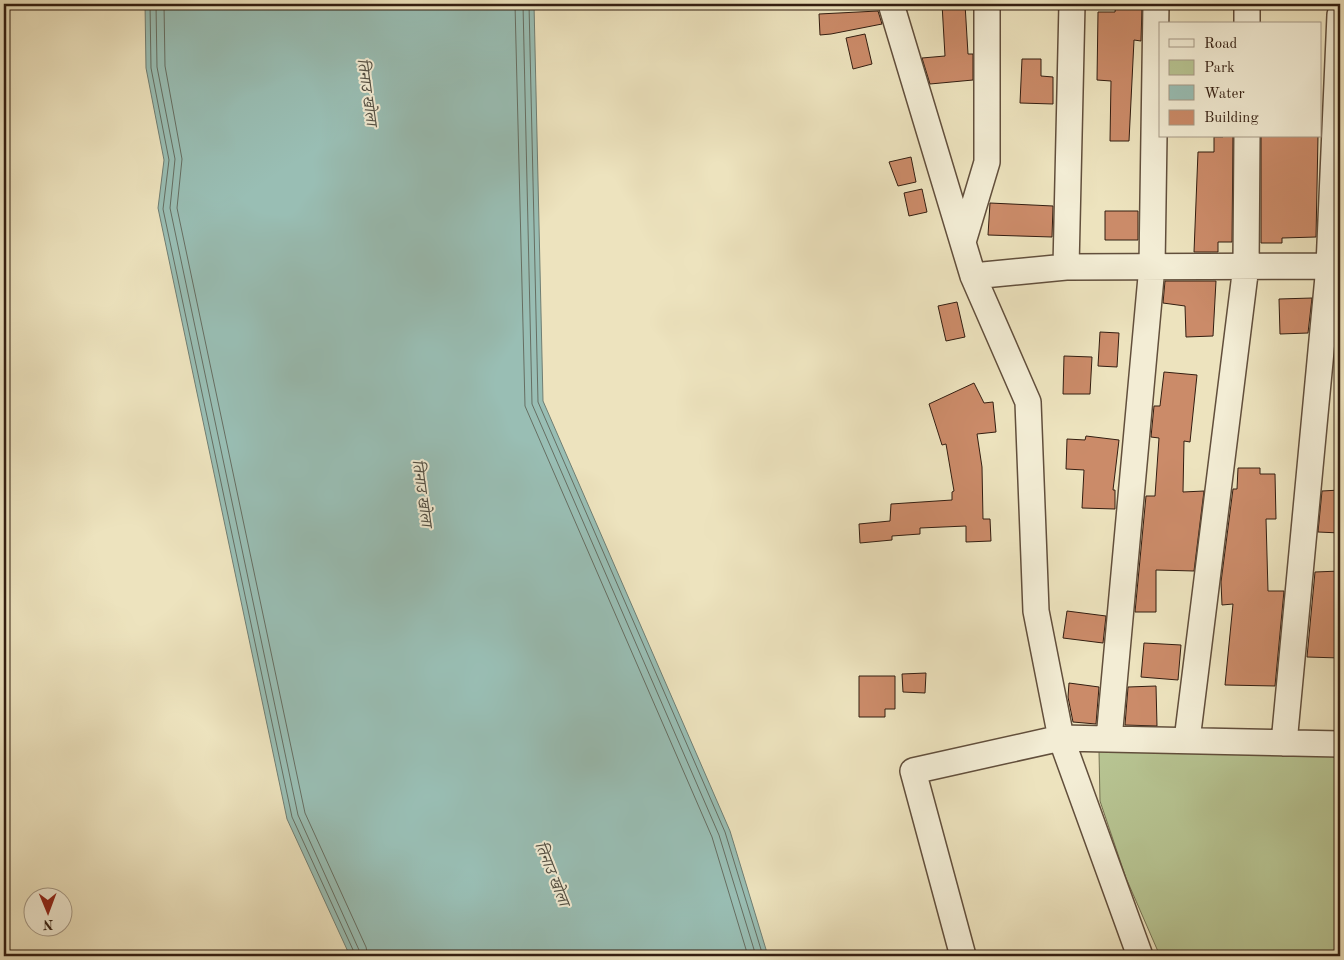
<svg xmlns="http://www.w3.org/2000/svg" width="1344" height="960" viewBox="0 0 1344 960" font-family="'Old Standard TT','Noto Serif Devanagari',serif">
  <style>
    .green { fill: #b7c492; stroke: #757152 }
    .water { fill: #99beb4; stroke: #707e73 }
    .lines { fill: none; stroke-linecap: round; stroke-linejoin: round }
    .shore { stroke: #666e62; stroke-width: 1 }
    .building { fill: #cb8b69; stroke: #331e11 }
    .minor-casing { stroke: #624f3c; stroke-width: 28 }
    .minor { stroke: #f3edd5; stroke-width: 25 }
    .labels { text-anchor: middle; dominant-baseline: central; stroke-width: 4; stroke-linejoin: round; paint-order: stroke }
    .water-label { font-size: 16px; font-style: italic; fill: #524e42; stroke: #f3edd5 }
  </style>
  <rect width="100%" height="100%" fill="#ede3be"/>
  <filter id="stains"><feTurbulence type="fractalNoise" baseFrequency=".004" numOctaves="4"/><feColorMatrix values="0 0 0 0 .2 0 0 0 0 .09 0 0 0 0 .02 0 0 0 .5 -.17"/></filter>
  <radialGradient id="worn" r=".72"><stop offset=".6" stop-color="#630" stop-opacity="0"/><stop offset="1" stop-color="#630" stop-opacity=".3"/></radialGradient>
  <path class="green" d="M1099 751 1340 752V956H1160L1126 878 1100 801Z"/>
  <path class="water" d="M145 4H534L543 401 730 831 768 956H350L287 819 158 208 164 160 146 68Z"/>
  <g class="lines">
    <path class="shore" d="M150 4 151 68 169 160 163 209 292 817 354 952V956
      M156 4 157 67 175 159 170 208 298 815 359 950 360 956
      M164 4 165 66 182 159 177 208 305 813 366 947 368 956
      M515 4 525 406 712 837 748 956
      M523 4 532 404 719 835 756 956
      M529 4 538 402 725 832 763 956"/>
  </g>
  <path class="building" d="M942 4H965L968 54H973V80L930 84 922 58 945 56Z
    M1116 4H1140V7H1142L1141 41 1134 40 1129 141H1110L1111 81 1097 80 1098 12H1115Z
    M878 11 882 24 831 34 820 35 819 14Z
    M865 34 872 64 853 69 846 38Z
    M1022 59H1041V76L1053 77V104L1020 103Z
    M1223 136H1233L1232 242H1218V252H1194L1198 152H1214V137H1223Z
    M1261 136H1318L1316 237 1282 238V243H1261Z
    M911 157 916 182 898 186 889 162Z
    M922 189 927 212 909 216 904 193Z
    M990 203 1053 206 1052 237 988 235Z
    M1105 211H1138V240H1105Z
    M1165 281H1216L1213 336 1186 337 1185 306 1163 303Z
    M1312 298 1308 333 1280 334 1279 299Z
    M957 302 965 337 946 341 938 306Z
    M1100 332 1119 333 1117 367 1098 366Z
    M1064 356 1092 357 1090 394H1063Z
    M1164 372 1197 375 1190 442 1184 441 1183 492 1204 491 1194 571 1156 570V612H1135L1146 496H1155L1159 438 1151 437 1154 406H1160Z
    M974 383 984 403 993 402 996 432 977 434 982 467 983 519H990L991 541 966 542V526L920 528V534L892 536V540L860 543 859 524 890 521 891 504 952 500V492L954 491 946 444 942 445 929 404Z
    M1086 436 1119 440 1113 490H1115V509L1082 508 1084 470 1066 469 1067 439 1085 440Z
    M1238 468H1260V474H1275L1276 519H1266L1268 591H1284L1275 686 1225 685 1233 604 1222 605 1221 582 1233 489H1237Z
    M1340 490V533L1318 532 1322 491Z
    M1340 571V658L1307 657 1315 572Z
    M1067 611 1106 616 1103 643 1063 638Z
    M1144 643 1181 645 1178 680 1141 677Z
    M926 673 925 693 903 692 902 674Z
    M859 676H895V709H885V717H859Z
    M1069 683 1099 687 1096 724 1073 722 1068 697Z
    M1156 686 1157 726 1125 725 1128 687Z"/>
  <g class="lines">
    <defs>
      <path id="minor" d="M891 4 973 276 1028 402 1036 611 1061 738 1140 956
        M1247 24V4
        M963 242 987 162V4
        M1066 267 1072 4
        M973 276 1066 267 1340 266
        M1109 739 1152 266 1156 4
        M1187 740 1246 266 1247 136
        M1284 743 1329 266 1340 15
        M963 956 913 771 1061 738 1340 744"/>
    </defs>
    <use href="#minor" class="minor-casing"/>
    <use href="#minor" class="minor"/>
  </g>
  <g class="labels">
    <g class="water-label">
      <text transform="translate(366 92) rotate(82)">तिनाउ खोला</text>
      <text transform="translate(421 493) rotate(82)">तिनाउ खोला</text>
      <text transform="translate(551 874) rotate(68)">तिनाउ खोला</text>
    </g>
  </g>
  <rect width="1344" height="960" fill="none" stroke="#ede3be" stroke-width="20"/>
  <rect x="5" y="5" width="1334" height="950" fill="none" stroke="#331e11" stroke-width="2.5"/>
  <rect x="10" y="10" width="1324" height="940" fill="none" stroke="#331e11"/>
  <rect x="1159" y="22" width="162" height="115" fill="#f3edd5" stroke="#a69a87"/>
  <rect x="1169" y="39" width="25" height="8" fill="#f3edd5" stroke="#a69a87"/>
  <text x="1204" y="48" font-size="15" fill="#331e11">Road</text>
  <rect x="1169" y="60" width="25" height="15" fill="#b7c492" stroke="#a69a87"/>
  <text x="1204" y="72" font-size="15" fill="#331e11">Park</text>
  <rect x="1169" y="85" width="25" height="15" fill="#99beb4" stroke="#a69a87"/>
  <text x="1204" y="98" font-size="15" fill="#331e11">Water</text>
  <rect x="1169" y="110" width="25" height="15" fill="#cb8b69" stroke="#a69a87"/>
  <text x="1204" y="122" font-size="15" fill="#331e11">Building</text>
  <g transform="translate(48 912) rotate(179)"><circle r="24" fill="#f3edd5" stroke="#a69a87"/>
  <path d="M0-4L9 19L0 12L-9 19Z" fill="#8f2418"/>
  <text y="-8" font-size="14" font-weight="bold" text-anchor="middle" fill="#331e11">N</text>
  </g>
  <rect width="100%" height="100%" filter="url(#stains)"/>
  <rect width="100%" height="100%" fill="url(#worn)"/>
</svg>
